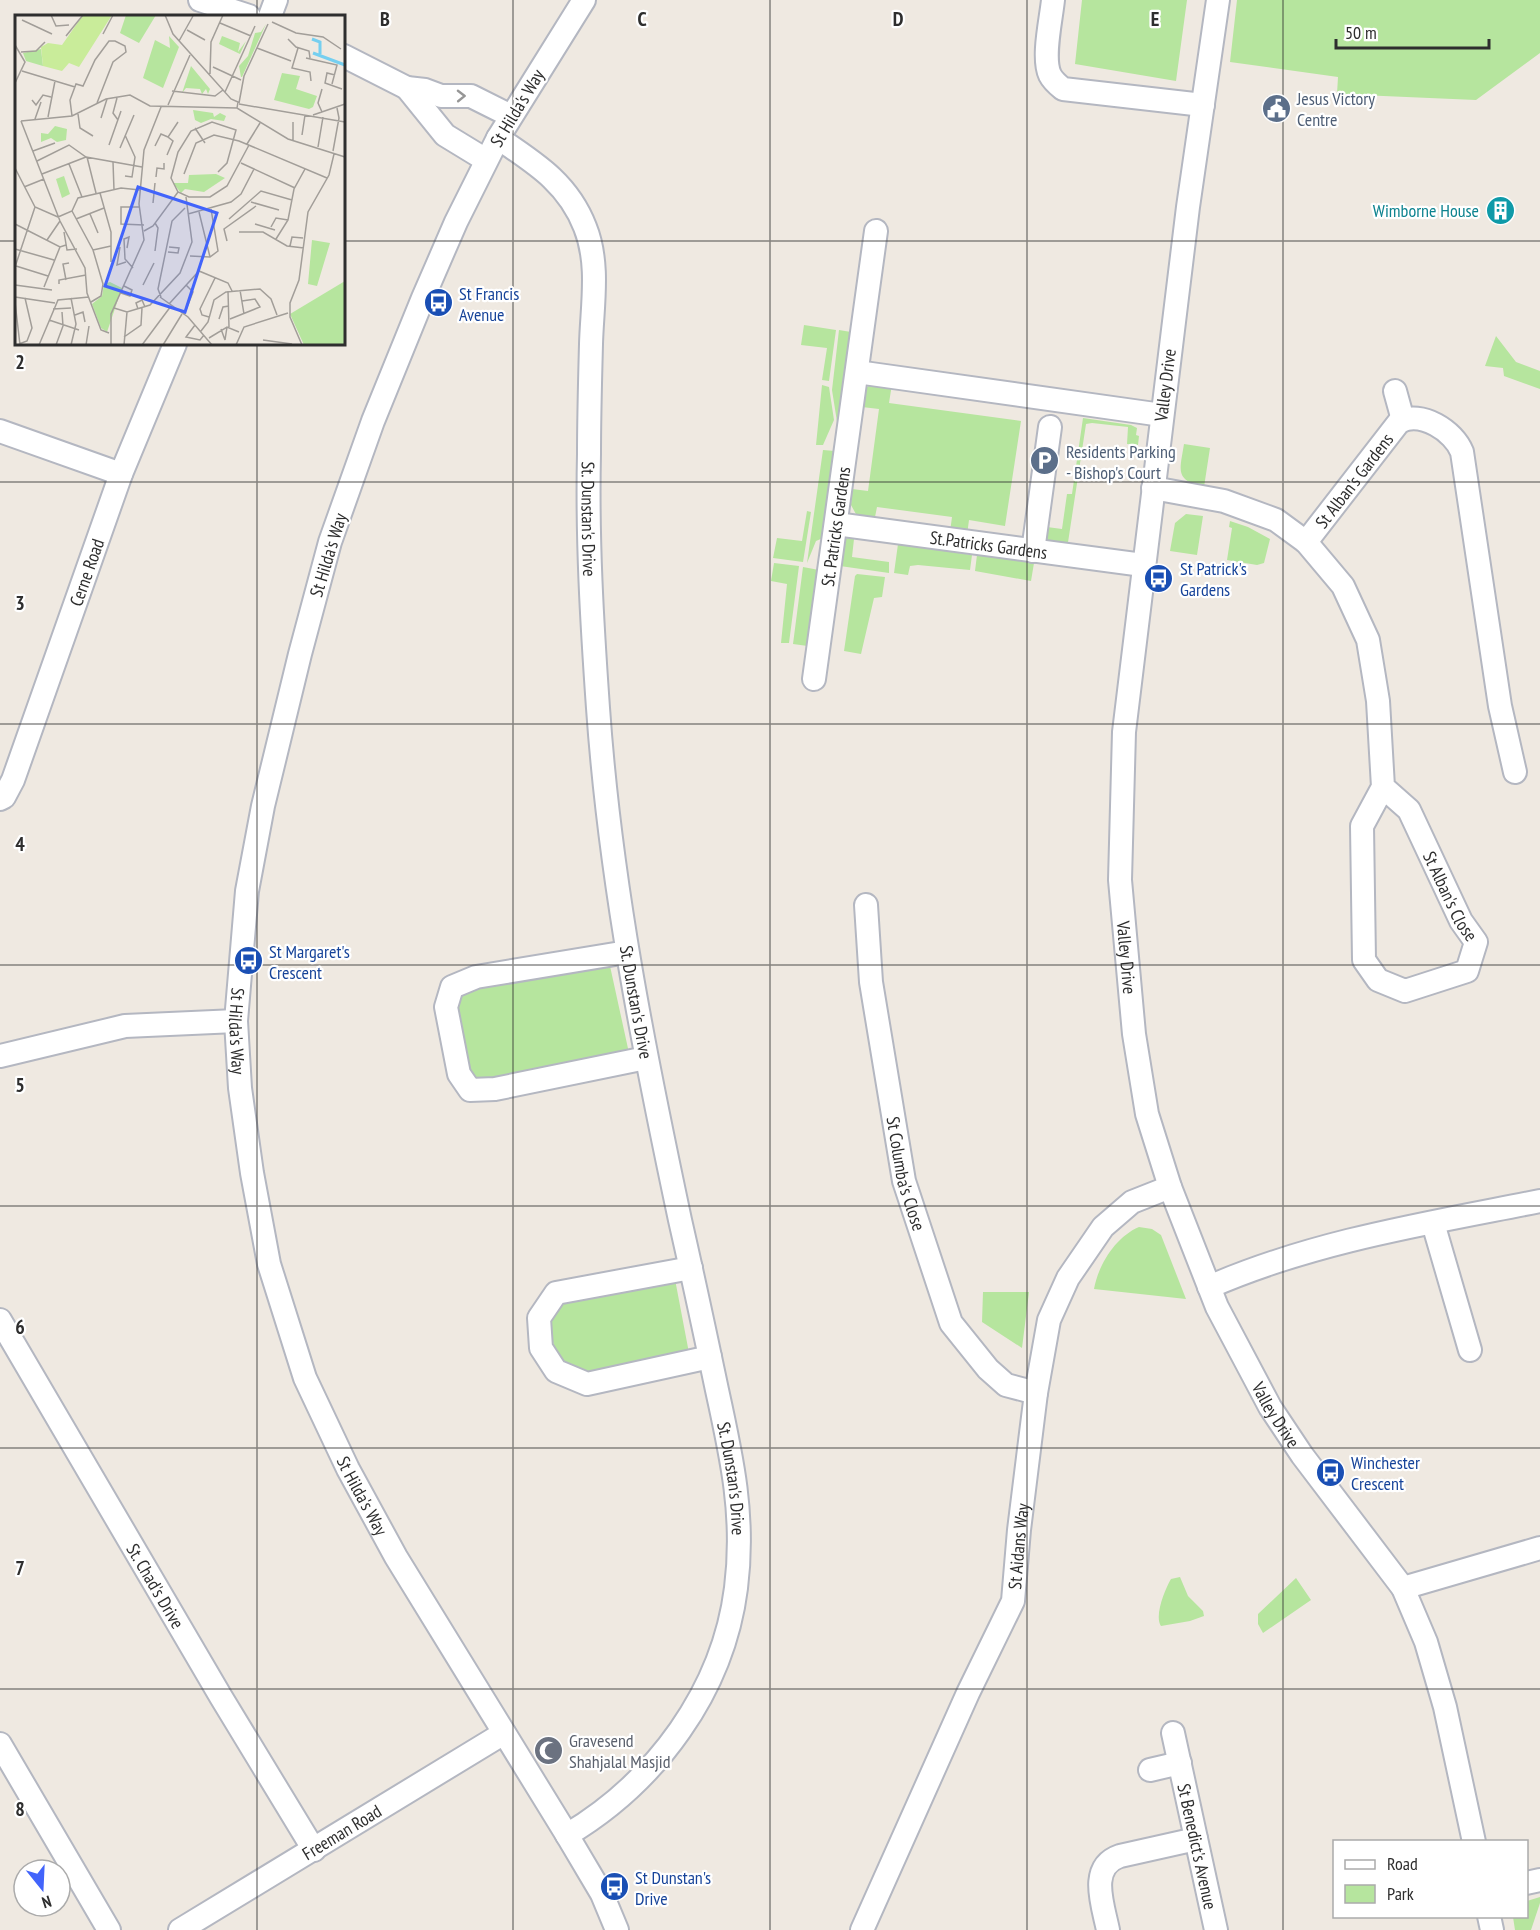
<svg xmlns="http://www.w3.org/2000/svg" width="1540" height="1930" viewBox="0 0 1540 1930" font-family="'PT Sans Narrow',sans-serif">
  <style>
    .green { fill: #b6e59e }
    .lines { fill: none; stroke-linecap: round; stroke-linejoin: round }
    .minor-casing { stroke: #b4b7c1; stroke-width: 26 }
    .minor { stroke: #fff; stroke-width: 22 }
    .oneway { stroke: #969696 }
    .grid { fill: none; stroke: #2e2e2e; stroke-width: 1.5; stroke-opacity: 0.55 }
    .labels { text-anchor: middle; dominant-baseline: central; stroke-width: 4.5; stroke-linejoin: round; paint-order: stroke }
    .service-label { font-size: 18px; fill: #4e5e75; stroke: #fff; text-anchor: start }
    .street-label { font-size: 18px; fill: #2e2e2e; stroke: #fff }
    .culture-label { font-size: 18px; fill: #0d838f; stroke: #fff; text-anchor: end }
    .transit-label { font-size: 18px; fill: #164399; stroke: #fff; text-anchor: start }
    .worship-label { font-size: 18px; fill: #5b616d; stroke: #fff; text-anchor: start }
    .inset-river { fill: none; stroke: #75cff0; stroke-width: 3 }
    .inset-road { fill: none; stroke: #a29e99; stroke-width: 1.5 }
    .view { fill: #4264fb; fill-opacity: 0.15; stroke: #4264fb; stroke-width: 3 }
    .inset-edge { fill: none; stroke: #2e2e2e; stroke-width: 3 }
    .grid-label { font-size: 20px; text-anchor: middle; font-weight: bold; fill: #2e2e2e; stroke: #fff; stroke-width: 4.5; stroke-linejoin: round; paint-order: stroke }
  </style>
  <rect width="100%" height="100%" fill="#efe9e1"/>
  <path class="green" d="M1082 0H1187L1176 81 1075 64Z
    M1237 0H1540V53L1476 100 1337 94 1338 77 1230 62Z
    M804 325 836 330 829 381 822 380 827 348 801 345Z
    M839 330 851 332 841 447 832 390Z
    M1496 336 1516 362 1540 371V389L1504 376 1503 368 1485 366Z
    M872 383 892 384 889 403 1021 421 1005 526 969 520 967 535 950 532 952 517 877 507 874 522 857 516 851 505 852 489 868 491 879 409 862 407 864 390Z
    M822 385 829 387 834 420 823 445H816Z
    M1083 418 1131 425 1137 428 1136 435 1139 436 1138 445 1127 444 1128 427 1092 423 1086 424 1067 549 1046 543 1047 527 1062 529 1067 494H1072Z
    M1184 444 1210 448 1204 487C1174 480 1180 470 1184 444Z
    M823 450 835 451 823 538 816 541 807 563Z
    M807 511 811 512 803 562 773 558 777 538 802 541Z
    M1186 514 1203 516 1197 555 1170 551 1175 523Z
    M1230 521 1248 527 1270 539 1264 563 1257 565 1227 560 1232 528 1229 527Z
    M850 537 854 539 852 557 889 562V573L840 566 844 540Z
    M898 544 972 555 970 570 918 565 910 566 908 575 894 573Z
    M977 555 1034 563 1031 581 975 571Z
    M774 563 799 566 789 643H781L787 584 771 581Z
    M803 567 819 570 815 647 793 644Z
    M857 574 885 577 882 597 874 598 861 654 844 651 855 576Z
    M610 966 629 1053 484 1083 474 1080 466 1069 452 1003 460 989Z
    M1139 1227 1152 1229 1161 1235 1186 1299 1094 1289C1098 1266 1115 1237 1139 1227Z
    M674 1274 689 1353 605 1373 578 1374 557 1363 549 1320 561 1300Z
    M983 1292H1029L1022 1348 982 1322Z
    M1180 1577 1188 1596 1203 1611 1204 1616 1190 1621 1161 1626C1154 1616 1165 1589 1171 1579Z
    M1296 1578 1311 1600 1263 1633 1258 1624V1614Z
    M1540 1897V1903L1531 1930H1515L1513 1917 1526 1916 1527 1901Z"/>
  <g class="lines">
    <defs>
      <g id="minor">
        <path d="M200 0 249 16"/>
        <path id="s1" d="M584 0 498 138 456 222 423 298 373 421 330 542 300 654 263 806 247 891 236 1021 240 1088 252 1173 269 1264 305 1378 348 1469 396 1557 567 1835 602 1894 617 1930"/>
        <path d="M1053 0C1051 20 1042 58 1050 75 1053 81 1058 85 1063 89L1203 105"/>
        <path id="s2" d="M1218 0 1188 207 1124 732 1120 880 1134 1034 1147 1114 1170 1187 1217 1307 1270 1407 1302 1455 1403 1588 1426 1642 1445 1707 1474 1842"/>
        <path d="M270 16 276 0"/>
        <path d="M344 56 407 88 425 90 441 96H471L511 116"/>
        <path d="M407 88 445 135 486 160"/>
        <path id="s3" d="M498 138C535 163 568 183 585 227 600 264 592 306 591 344 590 381 589 417 589 454 587 539 592 623 598 708 610 881 644 1051 680 1220 693 1277 705 1333 717 1390 732 1458 745 1517 736 1588 723 1691 656 1782 567 1835"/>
        <path d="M857 372 1162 415"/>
        <path d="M1395 391 1403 420"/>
        <path d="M0 431 121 474"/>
        <path id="s4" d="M1153 488 1224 501 1276 520 1306 542 1343 586 1368 640 1378 701 1383 787 1409 810 1461 921 1476 942 1467 971 1405 991 1378 980 1364 960 1362 826 1383 787"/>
        <path id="s5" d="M836 524 1143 565"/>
        <path id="s6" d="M1306 542 1399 422C1421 410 1454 431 1462 452L1500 706 1515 772"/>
        <path d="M1033 551 1050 427"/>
        <path id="s7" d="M814 679 876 231"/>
        <path id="s8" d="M0 799 4 797 13 780 121 474 175 344"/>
        <path id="s9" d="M866 905 871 982 904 1181 951 1323 988 1369 1006 1385 1036 1393"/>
        <path d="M627 952 476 977 452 987 446 1007 459 1074 470 1090 495 1089 646 1058"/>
        <path d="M0 1056 125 1026 236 1021"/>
        <path d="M1433 1223 1470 1350"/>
        <path d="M691 1268 556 1293 539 1318 541 1348 556 1371 587 1384 710 1357"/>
        <path d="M1209 1287C1314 1241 1429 1223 1540 1201"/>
        <path id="s10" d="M0 1320 221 1697 314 1850"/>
        <path d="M1403 1588 1540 1548"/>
        <path id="s11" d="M1173 1733 1216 1930"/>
        <path d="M0 1744 109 1930"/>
        <path d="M1150 1770 1180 1763"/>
        <path d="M1526 1883 1540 1880"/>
        <path d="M1489 1916 1492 1930"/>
        <path id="s12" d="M180 1930 504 1733"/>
        <path id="s13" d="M862 1930 968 1693 1013 1601 1019 1530 1036 1393 1049 1320 1068 1278 1103 1227 1132 1202 1170 1187"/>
        <path d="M1108 1930C1103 1905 1088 1867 1120 1856L1196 1839"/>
      </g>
    </defs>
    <use href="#minor" class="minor-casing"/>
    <use href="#minor" class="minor"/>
  </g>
  <defs><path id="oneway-chevron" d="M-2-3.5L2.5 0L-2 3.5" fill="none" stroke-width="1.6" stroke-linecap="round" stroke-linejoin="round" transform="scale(1.5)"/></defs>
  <use class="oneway" href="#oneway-chevron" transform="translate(461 96) rotate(-1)"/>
  <path class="grid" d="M257 0V16M513 0V1930M770 0V1930M1027 0V1930M1283 0V1930M0 241H16M344 241H1540M257 344V1930M0 482H1540M0 724H1540M0 965H1540M0 1206H1540M0 1448H1540M0 1689H1540"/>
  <defs>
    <symbol id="civic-disc" viewBox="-11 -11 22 22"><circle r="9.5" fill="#5c6f8a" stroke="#fff"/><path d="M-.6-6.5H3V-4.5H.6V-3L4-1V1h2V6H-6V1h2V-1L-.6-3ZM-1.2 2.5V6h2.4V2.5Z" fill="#fff"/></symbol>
    <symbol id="building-disc" viewBox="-11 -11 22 22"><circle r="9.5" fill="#0f9aa8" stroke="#fff"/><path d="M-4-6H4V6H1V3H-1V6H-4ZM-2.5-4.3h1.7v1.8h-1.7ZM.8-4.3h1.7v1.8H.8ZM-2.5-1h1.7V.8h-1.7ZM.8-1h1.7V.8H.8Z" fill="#fff"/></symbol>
    <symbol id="bus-disc" viewBox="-11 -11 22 22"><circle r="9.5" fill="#1a4fb4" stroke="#fff"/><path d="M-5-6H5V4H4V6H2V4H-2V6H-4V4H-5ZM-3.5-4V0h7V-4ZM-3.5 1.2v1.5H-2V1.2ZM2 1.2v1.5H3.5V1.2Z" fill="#fff"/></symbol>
    <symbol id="parking-disc" viewBox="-11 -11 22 22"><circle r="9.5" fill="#5c6f8a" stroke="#fff"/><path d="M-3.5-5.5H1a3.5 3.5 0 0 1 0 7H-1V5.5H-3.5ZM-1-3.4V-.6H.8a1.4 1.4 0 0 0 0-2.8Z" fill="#fff"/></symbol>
    <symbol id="mosque-disc" viewBox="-11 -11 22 22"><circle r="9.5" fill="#6b7280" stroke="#fff"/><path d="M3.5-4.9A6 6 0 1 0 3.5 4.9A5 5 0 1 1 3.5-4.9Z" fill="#fff"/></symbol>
  </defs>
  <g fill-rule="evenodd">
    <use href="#civic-disc" x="1260" y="92" width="33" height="33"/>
    <use href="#building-disc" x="1484" y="194" width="33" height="33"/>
    <use href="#bus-disc" x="422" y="286" width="33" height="33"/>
    <use href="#parking-disc" x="1028" y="444" width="33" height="33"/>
    <use href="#bus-disc" x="1142" y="562" width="33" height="33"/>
    <use href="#bus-disc" x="232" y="944" width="33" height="33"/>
    <use href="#bus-disc" x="1314" y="1456" width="33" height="33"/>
    <use href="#mosque-disc" x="532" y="1734" width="33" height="33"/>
    <use href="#bus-disc" x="598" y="1870" width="33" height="33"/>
  </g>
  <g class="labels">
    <g class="service-label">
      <text x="1297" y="98">Jesus Victory<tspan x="1297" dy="21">Centre</tspan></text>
      <text x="1066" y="451">Residents Parking<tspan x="1066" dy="21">- Bishop's Court</tspan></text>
    </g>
    <g class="street-label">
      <text transform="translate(517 108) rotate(-59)">St Hilda's Way</text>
      <text transform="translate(1165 385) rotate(-83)">Valley Drive</text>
      <text stroke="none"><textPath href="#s6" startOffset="78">St Alban's Gardens</textPath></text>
      <text stroke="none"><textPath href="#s3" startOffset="420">St. Dunstan's Drive</textPath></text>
      <text stroke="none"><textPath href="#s7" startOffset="154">St. Patricks Gardens</textPath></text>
      <text stroke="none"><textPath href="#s5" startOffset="154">St.Patricks Gardens</textPath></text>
      <text transform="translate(328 555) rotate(-73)">St Hilda's Way</text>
      <text stroke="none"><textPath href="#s8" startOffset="244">Cerne Road</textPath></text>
      <text stroke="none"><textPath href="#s4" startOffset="560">St Alban's Close</textPath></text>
      <text stroke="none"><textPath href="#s2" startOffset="964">Valley Drive</textPath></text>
      <text stroke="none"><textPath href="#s3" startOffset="906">St. Dunstan's Drive</textPath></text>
      <text stroke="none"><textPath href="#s1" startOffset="1100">St Hilda's Way</textPath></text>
      <text stroke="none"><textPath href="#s9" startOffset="272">St Columba's Close</textPath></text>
      <text stroke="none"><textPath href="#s2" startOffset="1450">Valley Drive</textPath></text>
      <text stroke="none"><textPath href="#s3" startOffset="1392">St. Dunstan's Drive</textPath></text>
      <text stroke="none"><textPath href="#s1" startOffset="1586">St Hilda's Way</textPath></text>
      <text stroke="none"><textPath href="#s13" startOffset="417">St Aidans Way</textPath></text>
      <text stroke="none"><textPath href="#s10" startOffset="308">St. Chad's Drive</textPath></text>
      <text stroke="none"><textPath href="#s12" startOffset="189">Freeman Road</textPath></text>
      <text stroke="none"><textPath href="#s11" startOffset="116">St Benedict's Avenue</textPath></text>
    </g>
    <g class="culture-label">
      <text x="1479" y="210">Wimborne House</text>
    </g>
    <g class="transit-label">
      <text x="459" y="293">St Francis<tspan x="459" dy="21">Avenue</tspan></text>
      <text x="1180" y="568">St Patrick's<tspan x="1180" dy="21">Gardens</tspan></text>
      <text x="269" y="951">St Margaret's<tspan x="269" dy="21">Crescent</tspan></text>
      <text x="1351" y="1462">Winchester<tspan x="1351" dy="21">Crescent</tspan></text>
      <text x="635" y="1877">St Dunstan's<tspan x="635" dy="21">Drive</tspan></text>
    </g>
    <g class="worship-label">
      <text x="569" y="1740">Gravesend<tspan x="569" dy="21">Shahjalal Masjid</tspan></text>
    </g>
  </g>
  <g transform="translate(15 15)">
    <rect width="330" height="330" fill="#efe9e1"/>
    <path d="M111 0H141L124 28 105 18ZM251 9 227 62H226L224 51 233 41 240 18 246 17ZM154 21 164 32 148 73 128 63 140 25 155 33ZM207 21 225 28 223 37 231 26 225 39 204 29ZM26 34 28 51 11 46 8 38ZM176 51 195 74 193 79 191 74 187 79 185 74 171 73 167 78ZM267 58 285 61 281 74 302 81 298 92 294 94 259 85ZM178 95 198 98 199 102 205 98 211 101 209 106 196 104 186 108 180 105ZM40 111 52 114 51 125 42 127 36 123 26 127V118L33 119ZM201 159 210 163 189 177 170 174 166 178 158 168H173L174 160ZM49 161 55 179 47 183 41 164ZM297 225 315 228 302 271 293 269ZM330 266V330H289L275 299ZM95 267 107 273 92 317 86 313 77 289 87 281 89 269Z" fill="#b6e59e"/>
    <path d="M68 0H97L64 52 54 48 47 56 28 51 26 32 33 28 47 30Z" fill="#c9ec9a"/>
    <path class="inset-river" d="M297 24 305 27V39M298 38 330 50"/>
    <path class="inset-road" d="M36 0 41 11 54 10M150 0 158 19 216 84 223 87 222 93M7 5 37 19M257 7 281 18 308 22 326 34M205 8 236 21M172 15 190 25M88 19 98 0M51 21 68 0M273 24 281 32 294 36 295 43M164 26 178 1M0 30 10 47 0 68M242 33 276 46M283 33 277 53 295 57 296 66M6 37 21 36 30 27M291 43 322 50 317 69M198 52 226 65M7 56 60 72M195 59 196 27 208 0M320 60 312 58 310 68 327 74M157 76 200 81 208 75M210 77 240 11M102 83 98 98 103 105M17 85 21 90 28 80 36 82M224 88 229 61 253 9M224 89 330 107M153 90 175 40M307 97 303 88 307 74M63 99 65 113 78 121M298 100 330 89M57 101 55 85 61 69 68 71 80 45 94 26H100L110 31 111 37 98 47 82 88M33 102 40 66M86 103 92 84M20 104 26 87M6 106 45 206 70 253 72 278 86 315 94 318M6 106 57 101 91 84 115 80 135 91 222 93 273 124 330 142M278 107V126M180 113 190 128M287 120 290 100M232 129 245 108M94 130 106 96M140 131 146 119 153 122M303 132 308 102M105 133 119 100M18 136 40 128M318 136 324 103 322 93M152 140 158 126 153 122 163 107M72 142 81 178M22 146 54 130 71 142 127 152M98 147 99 175M226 148 280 173M54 149 67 182M0 153 20 192 43 202M203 157 212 148 221 115 197 107 176 116 163 137 156 163 163 177 174 182H195L212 171 234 130M27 159 71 142M169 159 181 128 199 120 224 126 312 163M110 161 117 162 120 142 110 120M141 162 142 153 149 154V148M9 172 29 164M85 178 96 217V247M236 187 264 195M138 188 140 168M124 192H106V209L129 210M57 196 78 235 88 269 86 281 76 287M184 197 195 242M75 199 83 218M173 199 216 187 226 179 239 154M43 202 57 196 63 183 106 173 125 175M61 204 89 193M214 204 246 176 277 185M140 208 143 213 140 236M0 209 45 232 51 230M240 209 260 215M256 212 261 203 273 205M129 216 138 211 163 177M49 217 52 235 62 234M224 217H248L272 231 289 233M261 224 273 205 279 174 290 154M32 225 45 206M212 226 209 214 241 191M275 231 277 222 288 223M105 232 102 250 111 247M112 233 114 222 109 224 110 244 118 253M0 234 39 245M78 235 96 231M153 237 163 238 164 233 154 232M175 241 195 242 203 236 196 194M1 251 33 261M0 252 20 192M51 265 48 249 54 248M44 269V265L71 260M0 270 37 275M128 270 139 248M29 272 45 232M225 275 229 299M213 276 214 312M106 278 115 281 117 275 109 271M0 282 40 288M145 282 173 302 197 330M146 282 143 274 157 206 170 193M56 283 61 309 56 330M0 287 5 330M154 289 184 256 213 268 217 276M99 293 112 297 135 290 165 258 177 227 171 182M38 294 56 293M123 294 121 288 127 285 130 292M60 300 68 297 70 307M169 300 178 277 171 270M194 302 187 300 185 294 200 263M204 304 208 292 214 291M215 304 245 292 240 284 227 286M34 305 64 315M180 310 171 322 185 325 189 320M206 314 210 325 212 312M186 316 193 307 199 285 211 277 245 274 256 284 262 300M109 322 126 310 127 293M194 323 212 312 224 317M248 325 277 329M4 329 12 326 17 313 10 283M24 330 43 285 74 282M41 330 48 311 47 297M71 330 74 311M96 330V299L129 225 124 189 129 135 146 92M109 330 112 297M127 330 156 291M148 330 167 299M221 330 229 312 273 298M287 330 275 302V288L284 265 293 197 314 160 319 139"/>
    <path class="view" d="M123 172 202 198 170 297 90 271Z"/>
    <rect width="330" height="330" class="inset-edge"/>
  </g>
  <g class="grid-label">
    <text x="385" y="26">B</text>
    <text x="642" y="26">C</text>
    <text x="898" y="26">D</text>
    <text x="1155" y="26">E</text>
    <text x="20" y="369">2</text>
    <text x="20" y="610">3</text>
    <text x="20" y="851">4</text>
    <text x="20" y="1092">5</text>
    <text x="20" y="1334">6</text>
    <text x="20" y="1575">7</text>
    <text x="20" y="1816">8</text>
  </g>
  <rect x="1333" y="1840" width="195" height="78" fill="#ffffff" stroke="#ababab" stroke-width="1.5"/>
  <rect x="1345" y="1860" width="30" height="9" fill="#ffffff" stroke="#ababab" stroke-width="1.5"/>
  <text x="1387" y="1870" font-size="18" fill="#2e2e2e">Road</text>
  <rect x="1345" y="1885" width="30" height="18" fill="#b6e59e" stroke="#ababab" stroke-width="1.5"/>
  <text x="1387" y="1900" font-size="18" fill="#2e2e2e">Park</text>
  <g transform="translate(42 1888) rotate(162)"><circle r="28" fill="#ffffff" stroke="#ababab" stroke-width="1.5"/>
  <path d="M0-4.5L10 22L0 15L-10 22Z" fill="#4264fb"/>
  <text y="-9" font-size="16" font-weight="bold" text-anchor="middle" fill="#2e2e2e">N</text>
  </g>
  <path d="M1336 39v9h153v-9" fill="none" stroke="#2e2e2e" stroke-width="3"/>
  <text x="1345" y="39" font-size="18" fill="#2e2e2e" stroke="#ffffff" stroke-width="4.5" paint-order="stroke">50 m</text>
</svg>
